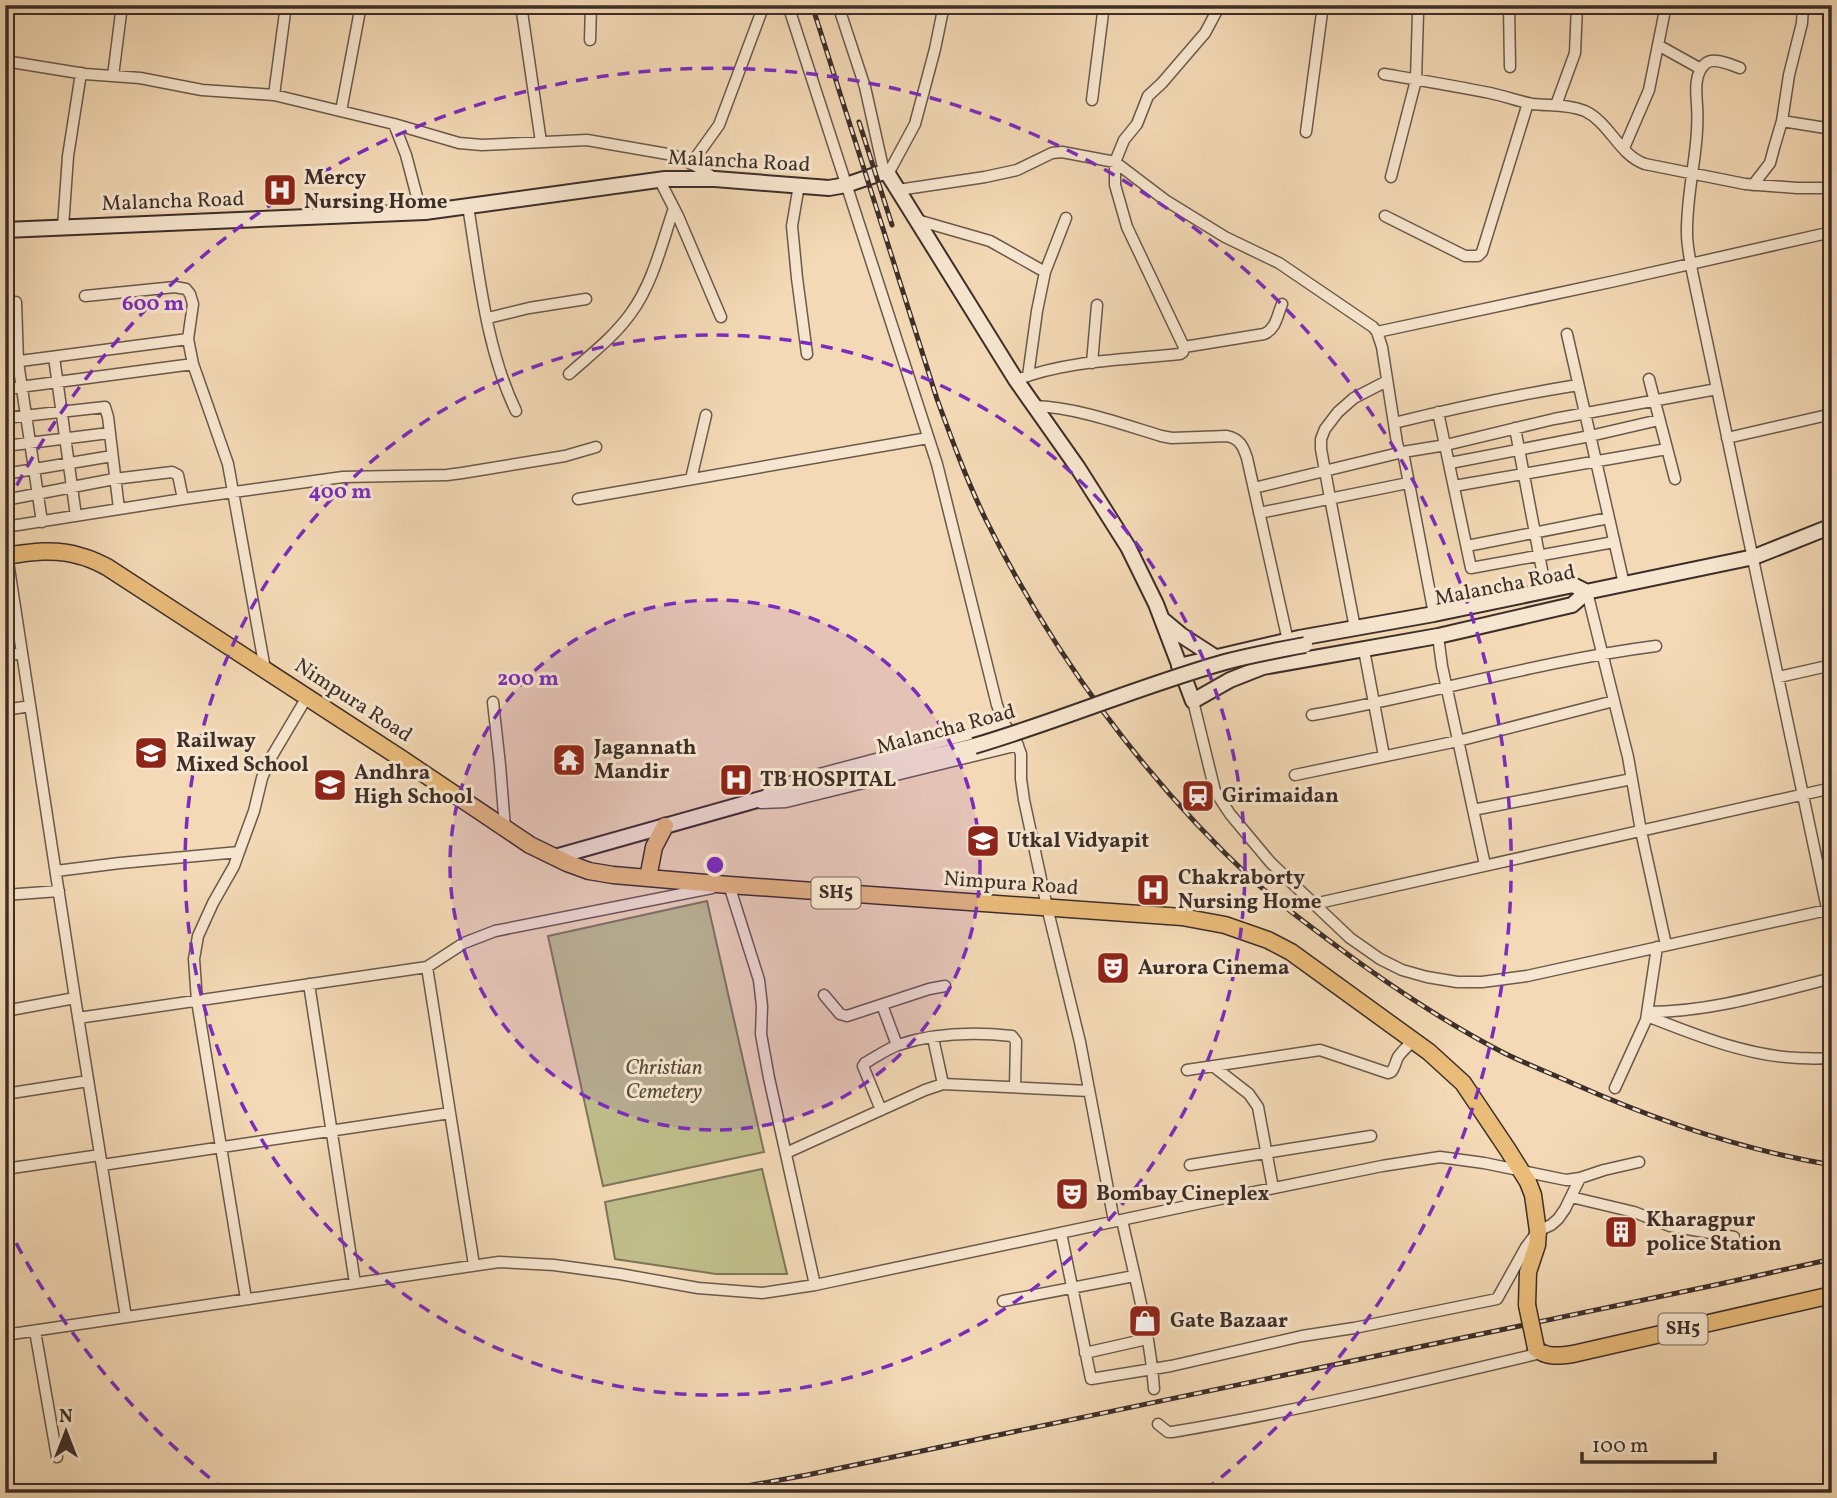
<svg xmlns="http://www.w3.org/2000/svg" width="1837" height="1498" viewBox="0 0 1837 1498" font-family="Vollkorn,serif">
  <style>
    .green { fill: #bfbe8a; stroke: #7e765a; stroke-width: 2 }
    .lines { fill: none; stroke-linecap: round; stroke-linejoin: round }
    .street-casing { stroke: #6a594c; stroke-width: 13 }
    .secondary-casing { stroke: #3c2e29; stroke-width: 18 }
    .primary-casing { stroke: #3c2e29; stroke-width: 19 }
    .street { stroke: #f7e6cf; stroke-width: 10 }
    .secondary { stroke: #f7e6cf; stroke-width: 14 }
    .primary { stroke: #eabc7a; stroke-width: 16 }
    .rail-casing { stroke: #3c2e29; stroke-width: 5 }
    .rail { stroke: #f7e6cf; stroke-width: 2.5; stroke-dasharray: 8; stroke-linecap: butt }
    .secondary-bridge-casing { stroke: #3c2e29; stroke-width: 18; stroke-linecap: butt }
    .primary-bridge-casing { stroke: #3c2e29; stroke-width: 19; stroke-linecap: butt }
    .secondary-bridge { stroke: #f7e6cf; stroke-width: 14 }
    .primary-bridge { stroke: #eabc7a; stroke-width: 16 }
    .ring { fill: none; stroke: #7b2cbf; stroke-width: 3.5; stroke-dasharray: 12 9 }
    .labels { text-anchor: middle; dominant-baseline: central; stroke-width: 6; stroke-linejoin: round; paint-order: stroke }
    .shield { fill: #f7e6cf; stroke: #74655b; stroke-width: 2 }
    .shield-label { font-size: 19px; font-weight: bold; fill: #3c2e29 }
    .street-label { font-size: 21px; fill: #3c2e29; stroke: #f7e6cf }
    .poi-label { font-size: 21px; font-weight: bold; fill: #3c2e29; stroke: #f7e6cf; text-anchor: start }
    .park-label { font-size: 21px; font-style: italic; fill: #564b3c; stroke: #f7e6cf }
    .centre { fill: #7b2cbf; stroke: #f7e6cf; stroke-width: 3.5 }
    .ring-label { font-size: 21px; text-anchor: middle; font-weight: bold; fill: #7b2cbf; stroke: #f7e6cf; stroke-width: 6; stroke-linejoin: round; paint-order: stroke }
  </style>
  <rect width="100%" height="100%" fill="#f3d9b5"/>
  <filter id="stains"><feTurbulence type="fractalNoise" baseFrequency=".00286" numOctaves="4"/><feColorMatrix values="0 0 0 0 .2 0 0 0 0 .09 0 0 0 0 .02 0 0 0 .5 -.17"/></filter>
  <radialGradient id="worn" r=".72"><stop offset=".6" stop-color="#630" stop-opacity="0"/><stop offset="1" stop-color="#630" stop-opacity=".3"/></radialGradient>
  <path class="green" d="M707 901 764 1152 603 1186 548 936Z
    M762 1169 787 1274H716L615 1259 605 1202Z"/>
  <g class="lines">
    <defs>
      <path id="street" d="M521 5 541 142
        M788 5 937 464 997 705 1005 725 1015 738 1021 754V779L1024 800 1047 907 1080 1042 1114 1221
        M838 5 865 87 884 172
        M1509 5 1510 67
        M590 40 591 5
        M1658 45 1701 69
        M5 61 85 74 140 78 202 90 274 95 394 124 459 143 482 145 587 140 673 155 696 166 714 178
        M1740 68C1731 65 1713 56 1705 64 1694 74 1696 92 1697 105 1700 148 1686 191 1687 234 1687 246 1690 259 1692 271L1832 932
        M1384 74C1419 80 1455 86 1490 93 1504 96 1518 101 1532 104 1549 106 1568 104 1585 111 1610 123 1619 155 1645 164L1745 184 1797 188H1832
        M113 76 122 5
        M274 95 286 5
        M1092 100 1104 5
        M1556 105 1575 53 1577 5
        M341 111 361 5
        M1782 121 1832 129
        M394 124 406 155 421 212
        M1306 132 1323 5
        M1624 148 1649 90 1664 15
        M691 164 719 125 764 5
        M888 174 915 124 935 49 944 5
        M1391 177 1416 80 1418 13
        M659 179 678 216 721 317
        M799 185 792 226 797 278 807 354
        M1753 185 1770 163 1774 148 1782 121 1789 75 1802 23 1803 5
        M898 190 985 177 1017 170 1052 153 1062 152 1115 162 1165 200 1225 237 1279 263 1373 327 1377 332 1382 347 1397 443 1399 450 1403 452 1446 445 1554 419 1717 389
        M468 206C479 274 486 349 516 411
        M1385 216 1465 256H1478L1482 252 1528 103
        M917 220 990 241 1045 272
        M63 227 68 156 81 73
        M85 296 175 287 186 289 190 294 193 304 188 339 193 364 228 464 265 669
        M16 302 18 362 42 522
        M488 318 529 308 586 299
        M1377 332 1615 281 1832 232
        M1567 334 1624 584
        M1184 347 1264 334C1276 329 1277 316 1282 304
        M54 357 76 516
        M5 363 188 339
        M1092 363 1097 305
        M569 374C590 355 614 337 631 313 653 283 662 243 674 208
        M1028 376 1037 311 1045 272 1066 218
        M1649 379 1675 479
        M1016 380C1068 360 1126 360 1180 354L1183 352 1184 347 1127 227 1115 185V162L1124 140 1137 124 1148 96 1162 83 1205 33 1220 5
        M5 389 193 364
        M1034 406C1075 407 1122 424 1161 436L1172 438 1227 436C1240 439 1243 446 1247 458L1288 641
        M1438 412 1471 568 1614 542
        M5 418 105 407 108 417 119 509
        M1394 423C1455 408 1516 395 1578 385
        M1515 428 1546 591
        M1727 438 1832 414
        M5 446 109 433
        M1450 463 1590 436 1659 420
        M5 474 112 456
        M691 479 706 415
        M1454 486 1667 449
        M1254 488 1403 452 1434 614
        M578 499 928 438
        M5 500 114 479 172 472 178 475 183 499
        M1259 513 1408 483
        M5 527 183 499 343 477 447 475 462 473 565 456 596 447
        M1828 527 1832 544
        M1467 546 1609 518
        M7 555 75 998
        M1587 592 1628 757 1641 831 1666 945
        M1355 628 1330 498 1321 449V439L1325 429 1338 412 1354 398 1387 381
        M1438 636 1442 666 1485 865
        M1364 650 1384 756
        M5 656 22 653
        M1779 677 1832 665
        M1193 701 1215 791 1230 814 1271 863 1350 938 1380 959 1402 970 1427 977 1457 982H1482L1527 976 1832 909
        M493 702 500 765 505 828
        M5 710 30 706
        M1312 715C1427 695 1540 661 1656 646
        M1295 775 1458 741 1614 701
        M768 792 785 783 1005 725
        M761 803 786 802 1018 745
        M1473 810 1632 779
        M56 871 120 863 239 852
        M727 885H729L759 980 762 1006 761 1034 769 1078 815 1285
        M5 895 59 891
        M1314 904 1832 788
        M427 967 474 1265
        M309 984 355 1283
        M824 995 840 1014 847 1016 929 989 945 986
        M882 1005 897 1045
        M5 1011 75 998 126 1317
        M1648 1012C1710 1012 1772 993 1832 978
        M1647 1016C1696 1035 1746 1056 1799 1058 1810 1058 1821 1060 1832 1057
        M78 1018 427 967 464 943 495 931 712 888
        M933 1038 943 1084
        M1213 1066 1249 1094 1258 1107 1273 1188
        M1187 1070 1320 1050 1388 1073 1391 1072C1395 1068 1395 1063 1398 1057 1402 1051 1408 1046 1413 1041
        M1615 1088 1646 1020 1657 947
        M5 1094 88 1081
        M881 1110 863 1066 865 1063C876 1057 887 1049 898 1045 934 1033 975 1032 1012 1036L1016 1041 1015 1087
        M786 1153 925 1090 943 1084 1089 1091
        M102 1165 450 1113
        M1190 1165 1371 1136
        M5 1169 100 1155
        M1571 1197 1634 1212 1670 1226 1734 1237
        M1122 1220C1134 1275 1150 1332 1154 1389
        M1061 1233 1091 1379 1171 1366 1302 1336 1354 1328 1497 1299 1526 1247 1538 1231 1551 1225 1558 1219 1565 1209 1580 1178
        M246 1299 197 1001 194 959 198 936 213 903 234 866 239 852 254 811 262 778 269 761 307 697
        M1003 1301 1134 1276
        M35 1331 57 1457
        M5 1335 499 1262 554 1265 620 1274 698 1288 762 1293 815 1285 1215 1200 1382 1166 1440 1157 1484 1163 1566 1180 1580 1178 1604 1170 1639 1162
        M1085 1353 1147 1339
        M1158 1424 1168 1432H1172C1297 1411 1419 1382 1541 1353"/>
      <path id="secondary" d="M5 230 425 212 665 179H715L829 188 846 185 884 172 888 174 1016 380 1078 468 1128 547 1156 604 1193 701 1230 680 1263 667 1438 636 1572 605 1587 592 1573 585 1434 614 1299 638 1179 666
        M1581 593 1754 557 1832 526
        M1163 620 1181 635 1215 657
        M555 857 782 793 974 746"/>
      <path id="primary" d="M5 556C30 552 56 548 80 556 90 558 99 563 107 567L402 759 530 845 567 863 589 871 613 875 729 885 1182 917 1225 925 1268 940 1291 952 1429 1052 1463 1083 1508 1150 1528 1182 1533 1195 1538 1231 1537 1245 1528 1272 1527 1305
        M648 878 654 847 665 826
        M1536 1348C1545 1358 1560 1356 1573 1354L1832 1295"/>
    </defs>
    <use href="#street" class="street-casing"/>
    <use href="#secondary" class="secondary-casing"/>
    <use href="#primary" class="primary-casing"/>
    <use href="#street" class="street"/>
    <use href="#secondary" class="secondary"/>
    <use href="#primary" class="primary"/>
    <defs>
      <path id="rail" d="M812 5 937 399C952 440 967 481 986 520 1052 653 1145 780 1254 881 1277 902 1303 921 1327 939 1383 981 1442 1021 1504 1053 1526 1064 1550 1073 1572 1083 1655 1120 1742 1150 1832 1165
        M859 122 892 225
        M708 1493 807 1475 1720 1284 1832 1259
        M1822 1493 1832 1482"/>
    </defs>
    <use href="#rail" class="rail-casing"/>
    <use href="#rail" class="rail"/>
    <defs>
      <path id="secondary-bridge" d="M974 746C1059 721 1140 686 1225 662 1251 655 1278 650 1305 645"/>
      <path id="primary-bridge" d="M1527 1305 1536 1348"/>
    </defs>
    <use href="#secondary-bridge" class="secondary-bridge-casing"/>
    <use href="#primary-bridge" class="primary-bridge-casing"/>
    <use href="#secondary-bridge" class="secondary-bridge"/>
    <use href="#primary-bridge" class="primary-bridge"/>
  </g>
  <circle cx="715" cy="865" r="265" fill="#7b2cbf" fill-opacity=".12"/>
  <g class="ring">
    <circle cx="715" cy="865" r="265"/>
    <circle cx="715" cy="865" r="530"/>
    <path d="M226 1491A795 795 0 0 1 7 1226M7 504A795 795 0 1 1 1204 1491"/>
  </g>
  <defs>
    <symbol id="hospital-square" viewBox="-11 -11 22 22"><rect x="-9" y="-9" width="18" height="18" rx="4" fill="#8f2418" stroke="#f7e6cf"/><path d="M-5-5h3v3.5h4V-5h3V5h-3V1.5h-4V5h-3Z" fill="#fff"/></symbol>
    <symbol id="school-square" viewBox="-11 -11 22 22"><rect x="-9" y="-9" width="18" height="18" rx="4" fill="#8f2418" stroke="#f7e6cf"/><path d="M0-5L7-2L0 1L-7-2ZM-4 1L0 2.5L4 1V4Q0 6-4 4Z" fill="#fff"/></symbol>
    <symbol id="temple-square" viewBox="-11 -11 22 22"><rect x="-9" y="-9" width="18" height="18" rx="4" fill="#8f2418" stroke="#f7e6cf"/><path d="M0-6L5-2H3V0L6.5 2.5H4V6H1.5V3h-3V6H-4V2.5H-6.5L-3 0V-2H-5Z" fill="#fff"/></symbol>
    <symbol id="station-square" viewBox="-11 -11 22 22"><rect x="-9" y="-9" width="18" height="18" rx="4" fill="#8f2418" stroke="#f7e6cf"/><path d="M-3-6H3Q5-6 5-4V2Q5 4 3 4L4.5 6H3L1.5 4h-3L-3 6H-4.5L-3 4Q-5 4-5 2V-4Q-5-6-3-6ZM-3.5-4v3h7v-3ZM-3.5 1v1.5H-2V1ZM2 1v1.5H3.5V1Z" fill="#fff"/></symbol>
    <symbol id="theatre-square" viewBox="-11 -11 22 22"><rect x="-9" y="-9" width="18" height="18" rx="4" fill="#8f2418" stroke="#f7e6cf"/><path d="M-5-5.5Q0-4 5-5.5V0Q5 5 0 6Q-5 5-5 0ZM-3.3-2.5H-1v1.5H-3.3ZM1-2.5H3.3v1.5H1ZM-2.8 1Q0 5.5 2.8 1Z" fill="#fff"/></symbol>
    <symbol id="building-square" viewBox="-11 -11 22 22"><rect x="-9" y="-9" width="18" height="18" rx="4" fill="#8f2418" stroke="#f7e6cf"/><path d="M-4-6H4V6H1V3H-1V6H-4ZM-2.5-4.3h1.7v1.8h-1.7ZM.8-4.3h1.7v1.8H.8ZM-2.5-1h1.7V.8h-1.7ZM.8-1h1.7V.8H.8Z" fill="#fff"/></symbol>
    <symbol id="shop-square" viewBox="-11 -11 22 22"><rect x="-9" y="-9" width="18" height="18" rx="4" fill="#8f2418" stroke="#f7e6cf"/><path d="M-5-2.5h2.3a2.7 3.5 0 0 1 5.4 0H5L5.5 6h-11ZM-1.5-2.5h3a1.5 2.3 0 0 0-3 0Z" fill="#fff"/></symbol>
  </defs>
  <g fill-rule="evenodd">
    <use href="#hospital-square" x="261" y="171" width="38" height="38"/>
    <use href="#school-square" x="132" y="734" width="38" height="38"/>
    <use href="#temple-square" x="550" y="741" width="38" height="38"/>
    <use href="#hospital-square" x="717" y="761" width="38" height="38"/>
    <use href="#school-square" x="311" y="766" width="38" height="38"/>
    <use href="#station-square" x="1179" y="777" width="38" height="38"/>
    <use href="#school-square" x="964" y="822" width="38" height="38"/>
    <use href="#hospital-square" x="1134" y="871" width="38" height="38"/>
    <use href="#theatre-square" x="1094" y="949" width="38" height="38"/>
    <use href="#theatre-square" x="1053" y="1175" width="38" height="38"/>
    <use href="#building-square" x="1602" y="1213" width="38" height="38"/>
    <use href="#shop-square" x="1126" y="1302" width="38" height="38"/>
  </g>
  <g class="labels">
    <g class="shield">
      <rect x="811.5" y="877.5" width="49" height="31" rx="5"/>
      <rect x="1658.5" y="1313.5" width="49" height="31" rx="5"/>
    </g>
    <g class="shield-label">
      <text x="836" y="893">SH5</text>
      <text x="1683" y="1329">SH5</text>
    </g>
    <g class="street-label">
      <text transform="translate(739 162) rotate(3)">Malancha Road</text>
      <text transform="translate(173 202) rotate(-2)">Malancha Road</text>
      <text transform="translate(1505 586) rotate(-11)">Malancha Road</text>
      <text transform="translate(353 701) rotate(33)">Nimpura Road</text>
      <text transform="translate(946 730) rotate(-15)">Malancha Road</text>
      <text transform="translate(1011 884) rotate(4)">Nimpura Road</text>
    </g>
    <g class="poi-label">
      <text x="304" y="178">Mercy<tspan x="304" dy="24">Nursing Home</tspan></text>
      <text x="176" y="741">Railway<tspan x="176" dy="24">Mixed School</tspan></text>
      <text x="594" y="748">Jagannath<tspan x="594" dy="24">Mandir</tspan></text>
      <text x="354" y="773">Andhra<tspan x="354" dy="24">High School</tspan></text>
      <text x="760" y="780">TB HOSPITAL</text>
      <text x="1222" y="796">Girimaidan</text>
      <text x="1007" y="841">Utkal Vidyapit</text>
      <text x="1178" y="878">Chakraborty<tspan x="1178" dy="24">Nursing Home</tspan></text>
      <text x="1138" y="968">Aurora Cinema</text>
      <text x="1096" y="1194">Bombay Cineplex</text>
      <text x="1646" y="1220">Kharagpur<tspan x="1646" dy="24">police Station</tspan></text>
      <text x="1170" y="1321">Gate Bazaar</text>
    </g>
    <g class="park-label">
      <text x="664" y="1068">Christian<tspan x="664" dy="24">Cemetery</tspan></text>
    </g>
  </g>
  <circle cx="715" cy="865" r="10" class="centre"/>
  <g class="ring-label">
    <text x="153" y="310">600 m</text>
    <text x="340" y="498">400 m</text>
    <text x="528" y="685">200 m</text>
  </g>
  <rect width="1837" height="1498" fill="none" stroke="#f3d9b5" stroke-width="28"/>
  <rect x="7" y="7" width="1823" height="1484" fill="none" stroke="#3c2e29" stroke-width="3.5"/>
  <rect x="14" y="14" width="1809" height="1470" fill="none" stroke="#3c2e29" stroke-width="2"/>
  <g transform="translate(66 1432)" stroke="#f7e6cf" stroke-width="5" paint-order="stroke">
  <path d="M0-5L12 26L0 18L-12 26Z" fill="#3c2e29"/>
  <text y="-10" font-size="19" font-weight="bold" text-anchor="middle" fill="#3c2e29">N</text>
  </g>
  <path d="M1582 1452v10h133v-10" fill="none" stroke="#3c2e29" stroke-width="3.5"/>
  <text x="1592" y="1452" font-size="21" fill="#3c2e29" stroke="#f7e6cf" stroke-width="5" paint-order="stroke">100 m</text>
  <rect width="100%" height="100%" filter="url(#stains)"/>
  <rect width="100%" height="100%" fill="url(#worn)"/>
</svg>
